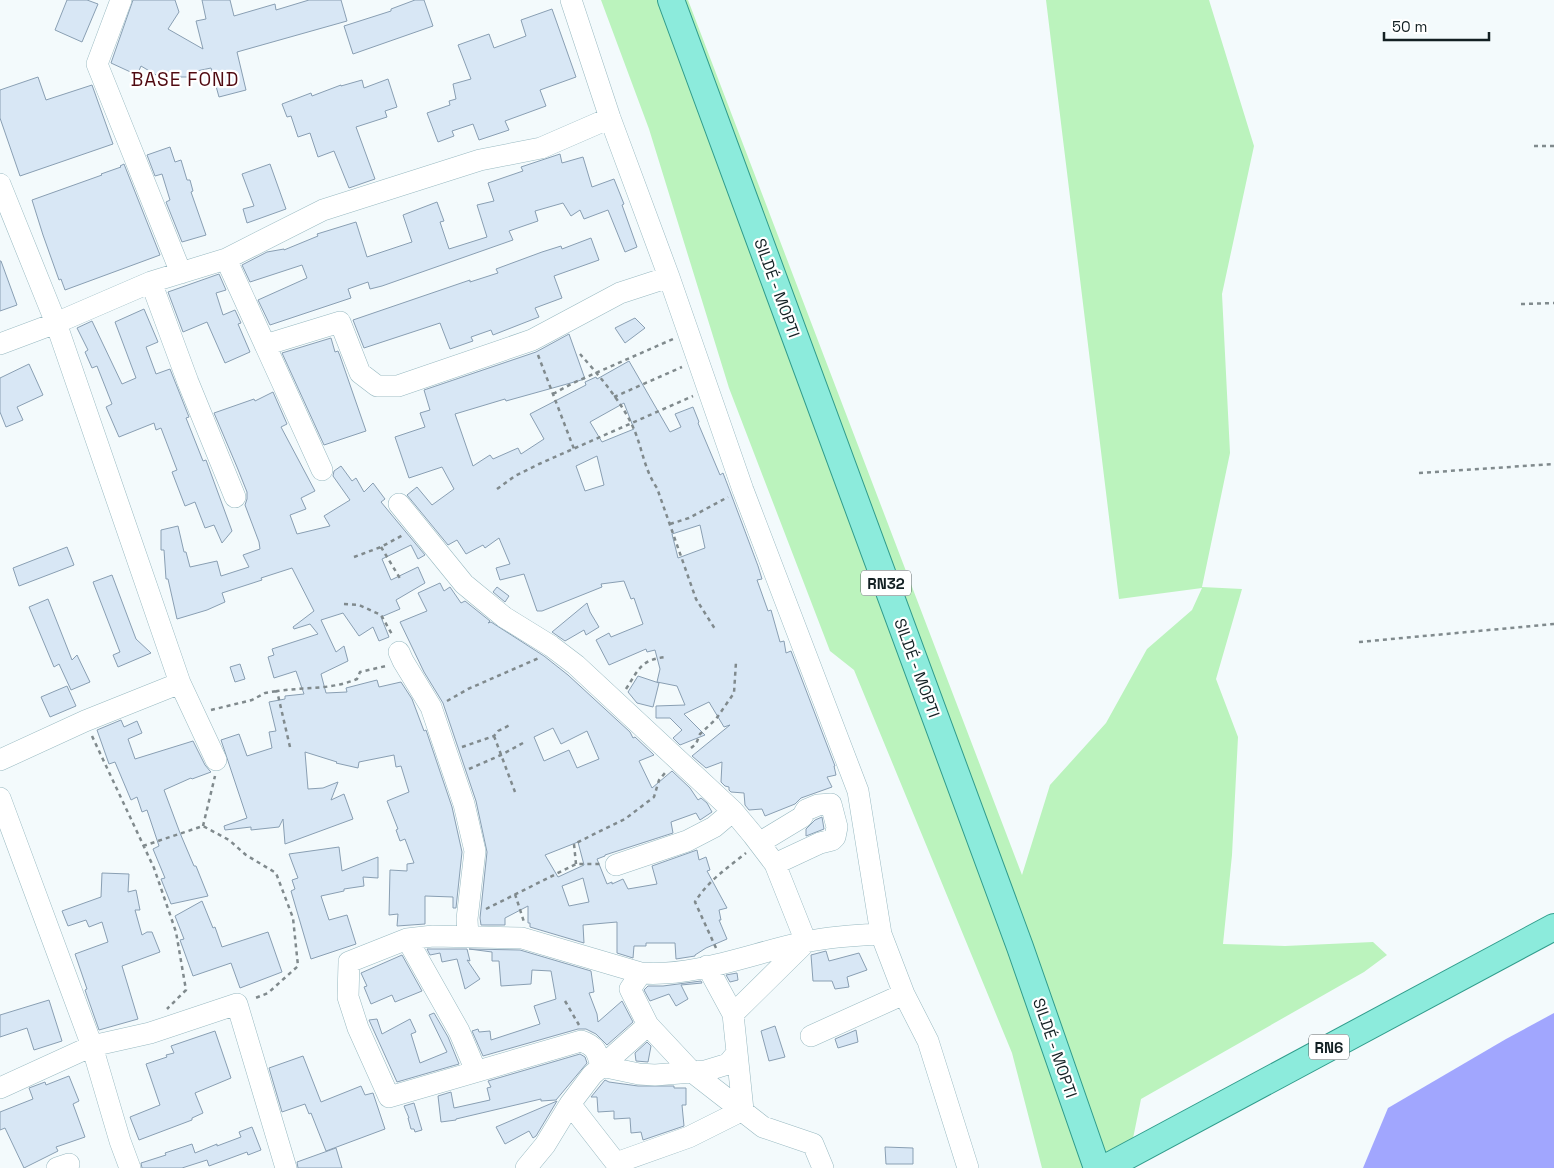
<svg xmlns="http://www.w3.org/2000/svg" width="1554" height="1168" viewBox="0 0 1554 1168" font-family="'Space Grotesk',sans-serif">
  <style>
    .green { fill: #bbf3bd }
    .water { fill: #a1a6fe }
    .building { fill: #d8e7f5; stroke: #899fb3; fill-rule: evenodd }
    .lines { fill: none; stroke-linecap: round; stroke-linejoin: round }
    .minor-casing { stroke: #98b9c1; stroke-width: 22 }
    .major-casing { stroke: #309c8c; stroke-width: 28 }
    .path { stroke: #808a8d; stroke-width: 2.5; stroke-dasharray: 4 4; stroke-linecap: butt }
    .minor { stroke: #fff; stroke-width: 21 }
    .major { stroke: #8cebdc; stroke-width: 26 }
    .labels { text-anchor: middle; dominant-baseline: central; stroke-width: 4.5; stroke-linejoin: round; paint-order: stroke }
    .shield { fill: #fff; stroke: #5a6365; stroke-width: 1 }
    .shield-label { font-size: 15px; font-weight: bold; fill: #132023 }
    .street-label { font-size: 16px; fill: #132023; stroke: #fff }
    .quarter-label { font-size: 19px; letter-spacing: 1px; fill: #500a11; stroke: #fff }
  </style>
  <rect width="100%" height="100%" fill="#f3fafc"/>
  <path class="green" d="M601 0H688L1022 875 1050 785 1106 723 1147 649 1192 610 1202 588 1119 599 1046 0H1209L1254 146 1222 294 1230 453 1202 587 1242 589 1216 679 1238 737 1232 855 1223 944 1285 946 1373 942 1387 955 1364 972 1141 1099 1127 1168H1042L1012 1053 854 670 830 651 729 388 649 129Z"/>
  <path class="water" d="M1554 1013V1168H1363L1388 1108 1506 1039Z"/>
  <path class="building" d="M67 0H87L98 4 82 42 55 30Z
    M133 0H175L179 12 168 29 203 49 196 21 206 19 202 0H230L234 16 275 4 276 10 309 0H341L347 21 237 52 246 90 219 97 211 68 192 72V77H171L168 82 141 66 137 75 111 63Z
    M415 0H424L433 26 353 54 344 26 391 11V9Z
    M552 9 576 77 540 90 546 106 505 121 509 130 479 140 473 124 452 131 454 136 438 142 427 113 450 105 449 101 456 99 453 84 471 79 458 45 489 34 494 48 526 36 521 20Z
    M38 77 46 100 92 85 113 144 20 176 0 118V90Z
    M388 79 397 107 385 111 387 117 356 127 375 179 349 188 334 151 318 157 310 133 298 137 291 116 287 117 282 104 311 93 312 96 341 85V86L362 80 364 88Z
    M170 147 175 162 181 160 187 180H190L193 191 191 192 206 235 182 242 166 202 170 200 162 174 155 176 147 155Z
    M560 154 562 163 583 157 592 187 614 179 624 204 622 205 637 247 625 252 608 210 584 219 580 210 571 216 563 203 535 211 538 221 509 231 513 240 382 286 370 289 368 282 348 289 351 298 270 325 258 300 307 278 302 265 250 282 242 265 267 252 284 249V250L318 236 317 234 356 222 367 257 412 242 403 215 437 202 444 221 440 222 449 249 487 237 477 205 494 201 488 183 523 171 521 167Z
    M124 164 160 255 65 290 61 279 59 280 43 235 32 200 102 175 101 174 121 167 120 166Z
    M270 164 286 209 247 223 243 209 254 206 242 174Z
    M591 238 599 260 554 276 562 298 535 308 539 317 493 335 491 330 471 337 473 341 450 349 440 323 364 348 353 320 470 280V282L498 273 496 269 542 252 561 246 562 249Z
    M0 261H1L17 305 0 311Z
    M219 274 226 290 216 293 223 315 235 310 241 323 238 324 250 352 225 363 207 322 183 332 168 292Z
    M144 309 158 342 146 347 156 374 170 369 189 417 186 418 203 461 206 460 232 531 222 543 214 525 205 528 195 502 185 506 172 472 177 470 161 428 156 430 154 423 119 437 106 407 112 404 97 366 92 368 85 352 88 350 77 328 92 321 122 384 136 378 115 322Z
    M635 318 645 328 625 343 615 328Z
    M569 334 585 379 506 401 505 399 455 414 473 466 490 455 493 459 518 448 521 454 544 439 530 414 586 385 585 382 596 377 597 379 629 361 670 432 681 427 675 414 693 407 699 422 698 423 720 475 723 473 728 486 758 566 762 579 757 580 768 611 771 610 780 642 784 641 786 653 791 651 835 766H834L836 775 827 777 832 787 801 798 795 804 765 816 762 809 749 810 745 805 744 793 731 792 729 790V787L725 786 721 782 722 762 706 768 692 756 730 725 724 727 709 702 684 714 705 735 680 745 673 738 682 730 670 718H656V706L685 705 677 686 657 682 660 669 655 650 647 652 646 649 609 665 596 640 609 633 611 637 643 624 634 598 631 599 624 581 601 584 602 587 542 611H537L524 574 500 580 496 568 510 564 499 538 485 548 483 545 466 554 457 540 448 545 407 495 417 487 432 505 454 489 442 467 409 478 395 437 425 427 420 413 430 410 424 390 536 352ZM624 403 634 429 602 442 590 422ZM597 456 604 485 585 491 576 466ZM700 525 705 548 678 558 672 534Z
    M331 338 335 352 338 351 340 356 366 431 324 445 282 353Z
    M29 364 43 395 17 407 23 420 6 427 0 412V378Z
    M273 392 287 424 281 427 315 491 301 498 306 509 290 515 297 534 330 526 324 516 350 500 333 476 334 471 341 466 352 481 356 478 364 492 373 483 385 499 381 502 425 555 418 559 411 545 382 559 391 580 418 567 425 583 396 600 400 609 381 617 389 637 379 641 373 627 359 636 343 613 321 620 336 652 344 646 348 661 321 674 326 693 347 692 346 688 377 680 379 687 401 682 412 699 424 731 426 730 452 807 462 852 456 908H453V897L425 896V924L397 926 398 914 389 915 390 870 407 871V864L414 863 405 839 400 841 396 830 398 829 387 801 409 792 401 766 396 767 394 755 359 762 358 768 336 763 337 762 305 752 308 789 323 788 338 782 331 800 344 794 353 819 285 844 283 819 279 827 251 830V827L225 830 224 826 247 818 221 740 239 734 247 756 272 748 269 732 276 731 269 702 285 699V696L304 694 296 671 274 678 268 657 274 655 272 649 318 634 310 624 294 629 293 627 314 611 292 568 261 578 262 580 222 593 225 602 207 610 177 619 168 579H166L164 550H161V530L178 526 184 552H186L190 567 217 561 221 576 249 567 243 555 260 549 259 542 245 505 247 499V492L237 467 214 413 254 399 255 401Z
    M67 547 74 565 19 586 13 568Z
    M112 575 136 639 151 653 118 667 113 655 120 652 93 582Z
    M440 583 444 591 450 587 461 603 465 601 490 621 488 623 491 622 544 656 568 675 630 732 633 738 635 737 653 754 654 755 639 761 652 788 672 771 690 788 698 800 701 798 707 803 712 812 700 820 696 813 671 822 673 833 605 855V856L597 859 607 884 612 882V884L623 879 628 889 657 884 652 866 697 850 699 860 706 857 710 870 707 871 727 908 719 910 721 920H719L727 939 706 948 695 955V956L676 959 675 943H646V946H634L633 958 617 953V922L583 925 584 943 530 927V923H528V906L505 918V925H481L480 918 487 852 476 801 443 703 424 672 400 622 427 611 418 593ZM553 728 561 744 587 731 599 759 577 768 569 750 544 761 534 737ZM578 842 584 865 558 877 545 855ZM583 878 589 902 569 906 562 886Z
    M497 587 509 596 505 602 493 592Z
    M48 599 72 660 77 655 90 682 71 690 59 664 54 667 29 607Z
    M587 603 590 612 599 627 586 635 584 630 565 641 552 632Z
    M240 664 245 679 235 682 230 667Z
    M638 676 659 683 653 707 637 703 628 692Z
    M67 686 76 706 50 717 41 697Z
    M121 720 124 727 137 721 142 733 128 739 135 759 193 741 205 765 210 771 211 772 192 779 191 778 164 790 180 833 194 866H196L208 896 171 904 161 879 165 878 153 849 159 846 147 810 142 812 137 797 131 800 115 762 109 764 97 730Z
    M822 817 824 829 806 836V829L815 820Z
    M339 847 342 871 378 857V878L363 877 364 886 344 889V891L321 896 329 920 347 915 356 944 311 959 291 891 295 889 292 880 298 878 289 854Z
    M102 873 129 874 128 892 136 890 140 910H135L142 935 147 932H152L160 952 122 966 138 1019 99 1030 85 990 87 989 75 954 108 942 102 922 89 927 86 920 68 926 62 911 101 897Z
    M202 901 213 928 215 927 222 947 268 932 282 972 240 988 231 963 193 976 180 940 184 939 175 916Z
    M427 949H467L470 961 467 960 480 979 465 989 457 959 442 962 440 953 430 955Z
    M469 949 520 950 591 971 594 992 589 993 597 1014 598 1022 622 1001 633 1022 607 1045 596 1034 586 1029H578L483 1056 472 1031 478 1029 479 1032 490 1031 491 1040 540 1024 534 1006 556 999 551 971 532 970 531 984 501 986 499 961H492V952Z
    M826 951 829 961 859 953 867 970 847 977 849 987 835 989 832 981H813L811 955Z
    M402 955 422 991 395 1002 392 995 371 1004 364 987 367 986 361 973Z
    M737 973 738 980 730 982 726 975Z
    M701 981 702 983 681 985 688 999 676 1006 669 994 650 1001 644 990 648 986H663Z
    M49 1000 62 1041 34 1050 27 1028 0 1037V1015Z
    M434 1013 448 1037 459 1064 397 1082 369 1020 377 1019 382 1034 410 1019 416 1032 411 1034 420 1063 447 1052 429 1015Z
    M775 1026 785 1057 769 1061 761 1031Z
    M856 1030 858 1042 838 1048 835 1039Z
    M215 1031 231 1078 195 1093 203 1113 192 1118V1120L139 1140 130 1117 160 1105 146 1064 167 1057 166 1055 174 1053 171 1046Z
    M647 1042 651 1046 648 1062 636 1061 635 1053Z
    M580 1054 585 1057 587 1063 556 1100 541 1101V1099L456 1119V1120L441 1122 438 1096 451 1092 454 1108 490 1100 487 1088 491 1087 488 1081Z
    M303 1056 321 1102 361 1086 365 1095 373 1093 385 1129 326 1151 311 1113 309 1114 305 1104 282 1112 269 1068Z
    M69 1076 79 1101 73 1104 85 1137 56 1147 58 1151 24 1168 5 1128 0 1130V1112L33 1099 29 1088 45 1082 46 1085Z
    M605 1080 609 1082 638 1086H674V1088H686V1105H682L684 1126 643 1140 641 1132 631 1133 630 1118 614 1119V1111L598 1112 597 1097H591Z
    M557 1101 536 1136 533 1138 529 1131 505 1144 496 1127Z
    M414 1103 422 1130 415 1132 414 1129H411L408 1118H409L404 1106Z
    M252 1127 261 1150 248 1155 247 1152 209 1166 207 1160 182 1168H142L141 1163 166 1155 165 1153 192 1144 195 1153 217 1144V1146L241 1137 239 1132Z
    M885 1147 913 1148V1164H886Z
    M336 1148 342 1168H298L297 1162Z"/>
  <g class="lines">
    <defs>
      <path id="minor" d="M121 0 97 64 181 273
        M571 0 610 118 669 277 743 490 858 791 881 934 904 994 928 1041 968 1168
        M0 184 56 323 180 683 216 760
        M226 259 322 470
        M151 282 188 382 235 497
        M0 344 56 323 151 282 226 259 323 210 480 160 541 148 610 118
        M265 345 340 322 360 373 377 386H398L532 340 620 293 669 277
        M399 504 464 584 504 617 551 646 576 665 733 811 753 835 775 864 806 942 733 1014
        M399 652 403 661 431 707 464 804 475 851 467 919 468 937
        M0 760 85 721 180 683
        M0 798 92 1046 120 1141 130 1168
        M759 843 802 817 806 810 818 805 831 804 837 827 835 837 832 840 820 843 775 864
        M616 865 687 841 714 827 733 811
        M407 939 459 1031 476 1071
        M641 973 630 989 648 1025 691 1071 763 1127 813 1144 823 1168
        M811 1036 904 994
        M737 1053 728 1064 705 1071 655 1075 639 1074 601 1066C597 1052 596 1046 581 1041L389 1097 358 1028 348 997 349 962 407 939 433 936 522 938 641 973C696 977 752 953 805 942 830 937 856 935 881 934
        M0 1088 92 1046 150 1033 237 1004 286 1168
        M570 1104 616 1163 689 1137 743 1110 733 1014 707 966
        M57 1168 69 1164
        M526 1168 545 1145 570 1104 592 1075 648 1025"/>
      <path id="major" d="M671 0 1020 947 1097 1168
        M1105 1168 1554 927"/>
    </defs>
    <use href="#minor" class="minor-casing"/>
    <use href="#major" class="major-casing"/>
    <path class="path" d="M1534 146H1554
      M1521 304 1554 303
      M580 354C597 373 620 400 631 423 642 444 643 468 657 488L696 599 715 629
      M538 355 574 449
      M553 394 573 383 673 339
      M614 397 682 367
      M1419 473 1554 464
      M497 489 515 476 539 464 693 396
      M670 524 689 518 728 497
      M381 547 401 580
      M354 557 381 547 403 535
      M344 604 359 605 381 615 393 636
      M1359 642 1554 624
      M626 689C639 669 641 659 667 657
      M447 701 468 689 539 658
      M211 710 252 700 265 693 277 691
      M92 736 154 868 176 932 186 990 167 1009
      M494 736 515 792
      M290 747 277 691C305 687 331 690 357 679L360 672 386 666
      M462 747 494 736 498 731 510 725
      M691 748 696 744 700 734 716 719 734 693 736 662
      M469 769 501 755 523 743
      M203 826 215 776
      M143 846 203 826 229 840 246 855 276 873 293 918 298 966 268 993 253 999
      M576 864 574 844 625 819 654 797 659 780 665 773
      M515 894 524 922
      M486 909 576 864H600
      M716 948 695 902C707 882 727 868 746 853
      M565 1001 579 1025"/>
    <use href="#minor" class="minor"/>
    <use href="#major" class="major"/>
  </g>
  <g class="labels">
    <g class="shield">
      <rect x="861" y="570.5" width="50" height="25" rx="4"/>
      <rect x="1309" y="1034.5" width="40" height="25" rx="4"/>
    </g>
    <g class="shield-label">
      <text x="886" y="583">RN32</text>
      <text x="1329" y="1047">RN6</text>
    </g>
    <g class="street-label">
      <text transform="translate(777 288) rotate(70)">SILDÉ - MOPTI</text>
      <text transform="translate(917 668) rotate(70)">SILDÉ - MOPTI</text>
      <text transform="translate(1055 1048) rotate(71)">SILDÉ - MOPTI</text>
    </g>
    <g class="quarter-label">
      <text x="185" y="79">BASE FOND</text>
    </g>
  </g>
  <path d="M1384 32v8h105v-8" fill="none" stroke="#132023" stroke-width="2.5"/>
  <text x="1392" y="32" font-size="15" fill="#132023" stroke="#ffffff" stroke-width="4" paint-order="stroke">50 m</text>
</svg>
